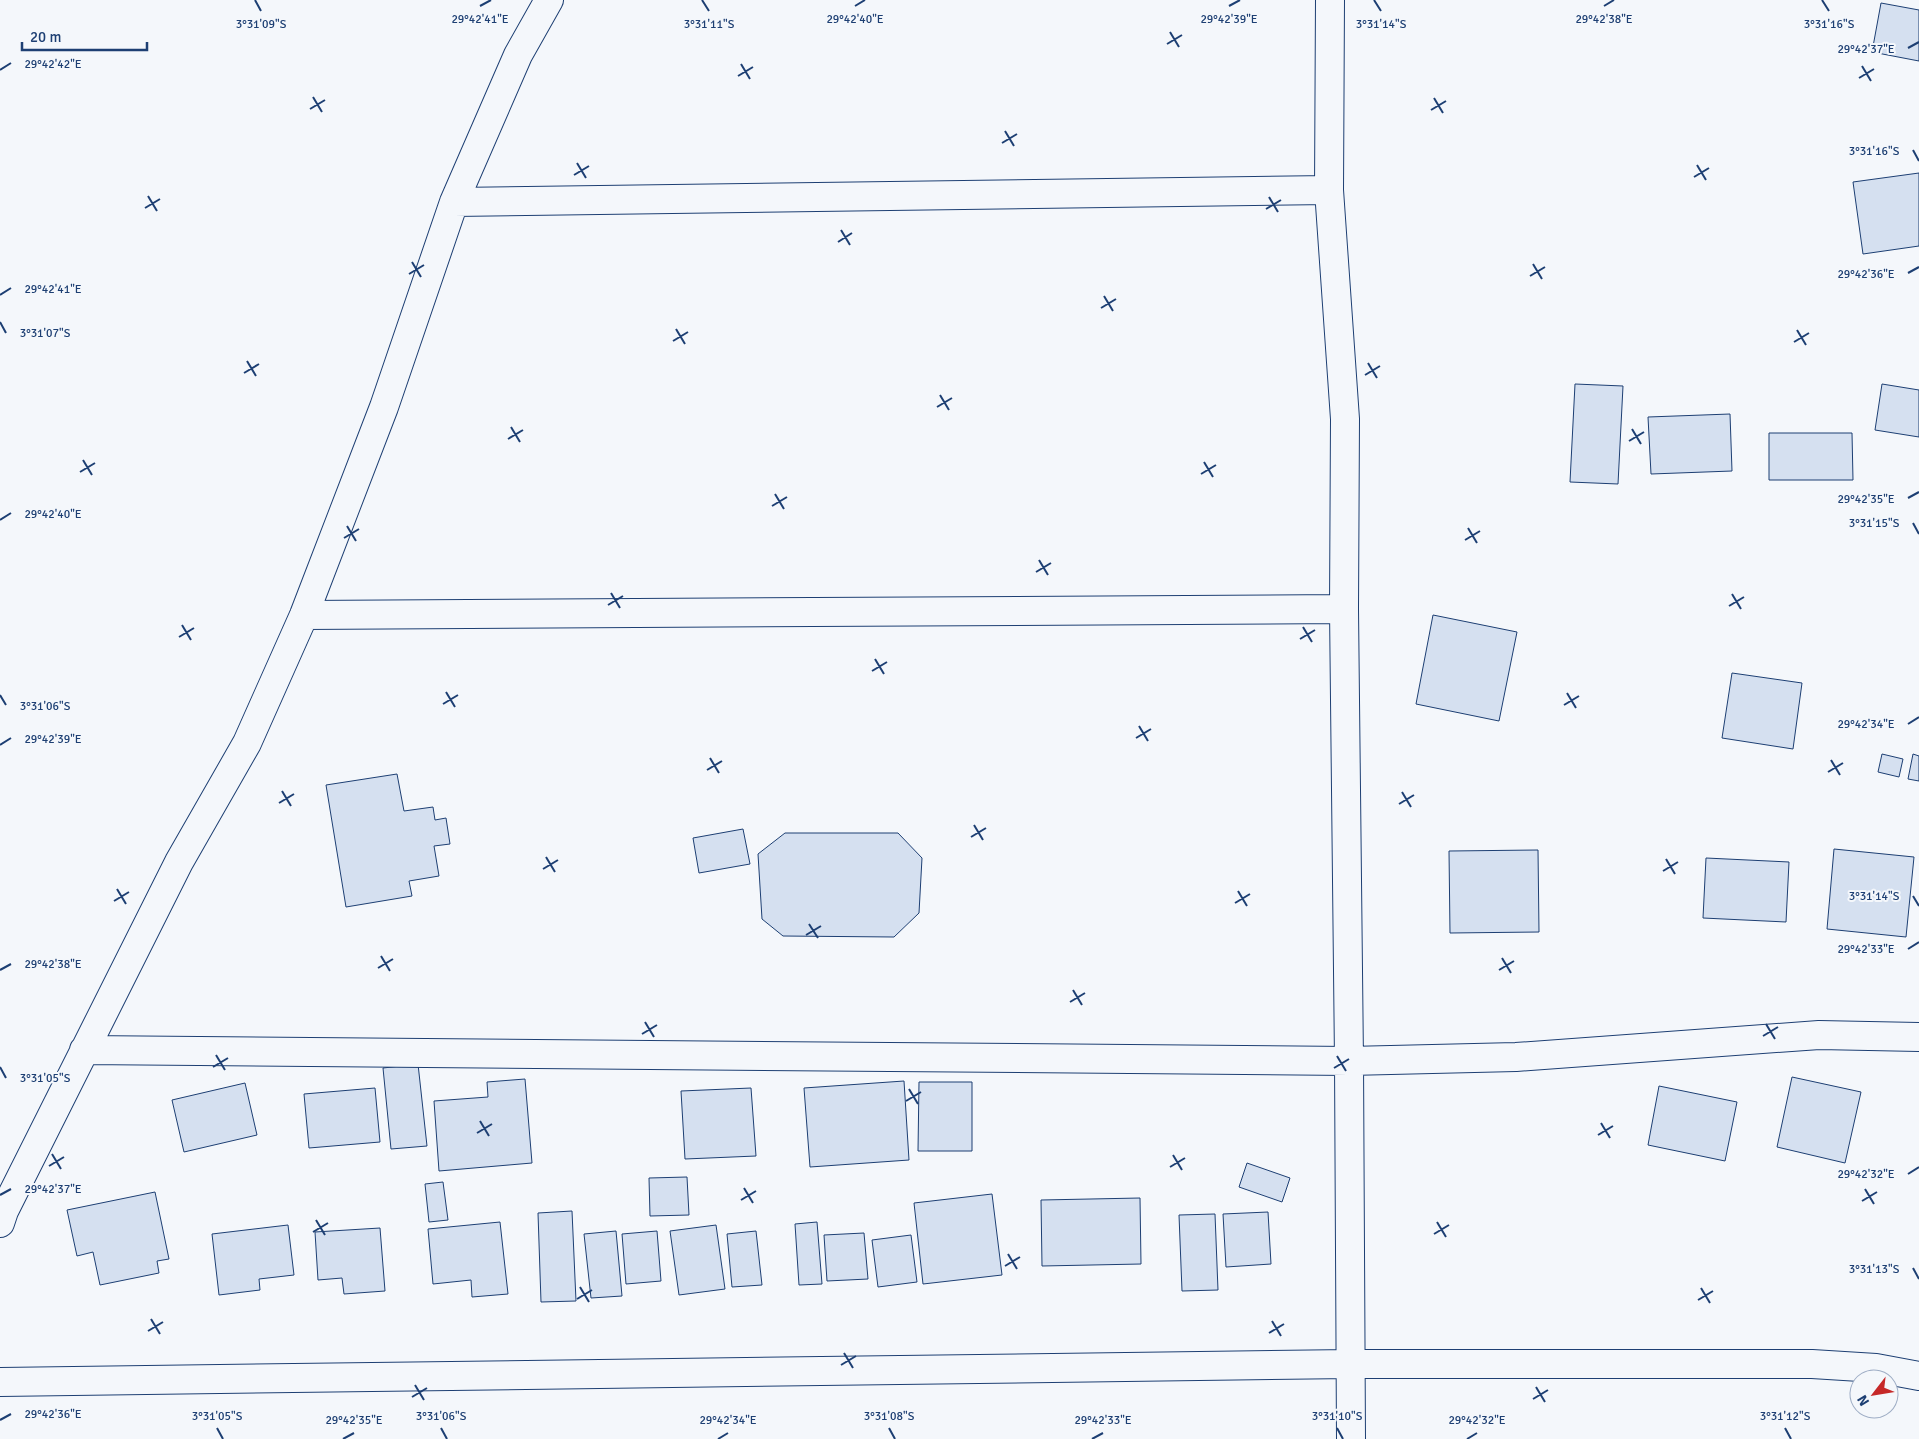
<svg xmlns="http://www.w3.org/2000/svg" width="1919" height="1439" viewBox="0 0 1919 1439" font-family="Signika,sans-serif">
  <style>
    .building { fill: #d5e0f0; stroke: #1d3f73 }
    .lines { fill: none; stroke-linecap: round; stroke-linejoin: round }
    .minor-casing { stroke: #1d3f73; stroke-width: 30 }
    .minor { stroke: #f4f7fb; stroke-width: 28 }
    .ticks { fill: none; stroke: #1d3f73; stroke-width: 2 }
    .ticks-label { font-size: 12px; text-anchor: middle; fill: #1d3f73; stroke: #f4f7fb; stroke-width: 4; stroke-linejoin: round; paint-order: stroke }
  </style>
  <rect width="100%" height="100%" fill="#f4f7fb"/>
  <path class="building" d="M1881 3 1919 10V61L1872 52Z
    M1919 173V246L1863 254 1853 182Z
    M1575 384 1623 386 1618 484 1570 482Z
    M1882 384 1919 390V437L1875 430Z
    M1730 414 1732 471 1651 474 1648 417Z
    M1769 433H1852L1853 480H1769Z
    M1433 615 1517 632 1499 721 1416 704Z
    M1732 673 1802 683 1793 749 1722 738Z
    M1882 754 1903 759 1899 777 1878 772Z
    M1913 754 1919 756V781L1908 779Z
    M397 774 404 811 433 807 435 820 446 818 450 844 434 846 439 876 409 881 412 896 346 907 326 785Z
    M743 829 750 864 699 873 693 838Z
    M785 833H898L922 858 919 913 894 937 783 936 762 919 758 854Z
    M1834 849 1914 857 1906 937 1827 929Z
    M1538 850 1539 932 1450 933 1449 851Z
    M1706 858 1789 862 1786 922 1703 918Z
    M418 1064 427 1146 391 1149 383 1068Z
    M1792 1077 1861 1092 1845 1163 1777 1147Z
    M525 1079 532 1163 439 1171 434 1101 488 1097 487 1082Z
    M904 1081 909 1160 810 1167 804 1088Z
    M919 1082H972V1151H918Z
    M245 1083 257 1135 184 1152 172 1100Z
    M1659 1086 1737 1102 1725 1161 1648 1145Z
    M375 1088 380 1142 309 1148 304 1094Z
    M751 1088 756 1156 685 1159 681 1091Z
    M1247 1163 1290 1178 1282 1202 1239 1187Z
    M687 1177 689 1215 650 1216 649 1178Z
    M443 1182 448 1220 429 1222 425 1184Z
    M155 1192 169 1259 157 1261 159 1273 100 1285 93 1252 77 1256 67 1210Z
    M992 1194 1002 1275 923 1284 914 1203Z
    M1140 1198 1141 1264 1042 1266 1041 1200Z
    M572 1211 576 1301 541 1302 538 1213Z
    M1268 1212 1271 1264 1226 1267 1223 1214Z
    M1215 1214 1218 1290 1182 1291 1179 1215Z
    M500 1222 508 1294 472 1297 471 1280 433 1284 428 1229Z
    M817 1222 822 1284 799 1285 795 1224Z
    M288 1225 294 1275 259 1279 260 1290 219 1295 212 1234Z
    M716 1225 725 1289 679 1295 670 1231Z
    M380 1228 385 1291 344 1294 342 1278 318 1280 315 1232Z
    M616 1231 622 1296 591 1298 584 1234Z
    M657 1231 661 1281 626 1284 622 1234Z
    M756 1231 762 1285 732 1287 727 1234Z
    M864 1233 868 1279 827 1281 824 1235Z
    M911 1235 917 1282 878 1287 872 1240Z"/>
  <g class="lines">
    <defs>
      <path id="minor" d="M1330 0 1329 190 1345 419 1344 609 1349 1061 1351 1439
        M454 202 1329 190
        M304 615 1344 609
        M84 1050 1349 1061 1516 1057 1819 1035 1919 1037
        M0 1223 4 1211 179 862 247 743 304 615 384 407 454 202 518 55 549 0
        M0 1382 1350 1364H1812L1876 1368 1919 1376"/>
    </defs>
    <use href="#minor" class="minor-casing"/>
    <use href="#minor" class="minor"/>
  </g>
  <path class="ticks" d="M255 0 261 11M702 0 709 11M1374 0 1381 11M1822 0 1829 11M480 6 491 0M855 6 865 0M1229 6 1240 0M1604 6 1614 0M1170 32 1179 47M1167 44 1182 35M1908 48 1919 42M741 64 750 79M1862 66 1871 81M0 70 11 63M738 76 753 67M1859 78 1874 69M313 97 322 112M1434 98 1443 113M310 109 325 100M1431 110 1446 101M1005 131 1014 146M1002 143 1017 134M1913 150 1919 161M577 163 586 178M1697 165 1706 180M574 175 589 166M1694 177 1709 168M148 196 157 211M1269 197 1278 212M145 208 160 199M1266 209 1281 200M841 230 850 245M838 242 852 233M412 262 421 277M1533 264 1542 279M1908 273 1919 267M409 274 424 265M1530 276 1545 267M0 295 11 288M1104 296 1113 311M1101 308 1116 299M0 322 6 333M676 329 685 344M1797 330 1806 345M673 341 688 332M1794 342 1809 333M247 361 256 376M1368 363 1377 378M244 373 259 364M1365 375 1380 366M940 395 949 410M937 407 952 398M511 427 520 442M1632 429 1641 444M508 439 523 430M1629 441 1644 432M83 460 92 475M1204 462 1213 477M80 472 95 463M1201 474 1216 465M775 494 784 509M1908 498 1919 492M772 506 787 497M0 520 11 513M1913 523 1919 534M347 526 356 541M1468 528 1477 543M344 538 359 529M1465 540 1480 531M1039 560 1048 575M1036 572 1051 563M611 593 620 608M1732 594 1741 609M608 605 623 596M1729 606 1744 597M182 625 191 640M1303 627 1312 642M179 637 194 628M1300 639 1315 630M875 659 884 674M872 671 887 662M446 692 455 707M1567 693 1576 708M0 695 6 705M443 704 458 695M1564 705 1579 696M1908 724 1919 717M1139 726 1148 741M1136 738 1151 729M0 745 11 738M710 758 719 773M1831 760 1840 775M707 770 722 761M1828 772 1843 763M282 791 291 806M1402 792 1411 807M279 803 294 794M1399 804 1414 795M974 825 983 840M971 837 986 828M546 857 555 872M1666 859 1675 874M543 869 558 860M1663 871 1678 862M117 889 126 904M1238 891 1247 906M1913 896 1919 906M114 901 129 892M1235 903 1250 894M809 924 818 938M806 935 821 926M1908 949 1919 942M381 956 390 971M1502 958 1511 973M378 968 393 959M0 970 11 964M1499 970 1514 961M1073 990 1082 1005M1070 1002 1085 993M645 1022 654 1037M1766 1024 1775 1039M642 1034 657 1025M1763 1036 1778 1027M216 1055 225 1070M1337 1056 1346 1071M0 1067 6 1078M213 1067 228 1058M1334 1068 1349 1059M909 1089 918 1104M906 1101 921 1092M480 1121 489 1136M1601 1123 1610 1138M477 1133 492 1124M1598 1135 1613 1126M52 1154 61 1169M1173 1155 1182 1170M49 1166 64 1157M1170 1167 1185 1158M1908 1174 1919 1167M744 1188 753 1203M1865 1189 1874 1204M0 1195 11 1189M741 1200 756 1191M1862 1201 1877 1192M316 1220 325 1235M1437 1222 1446 1237M313 1232 328 1223M1434 1234 1449 1225M1008 1254 1017 1269M1005 1266 1020 1257M1913 1268 1919 1279M580 1287 589 1302M1701 1288 1710 1303M577 1299 592 1290M1698 1300 1713 1291M151 1319 160 1334M1272 1321 1281 1336M148 1331 163 1322M1269 1333 1284 1324M844 1353 853 1368M841 1365 856 1356M415 1385 424 1400M1536 1387 1545 1402M412 1397 427 1388M1533 1399 1548 1390M0 1420 11 1414M217 1428 223 1439M441 1428 447 1439M889 1428 895 1439M1337 1428 1343 1439M1785 1428 1791 1439M343 1439 354 1433M718 1439 728 1433M1092 1439 1103 1433M1467 1439 1477 1433"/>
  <g class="ticks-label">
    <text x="480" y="23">29°42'41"E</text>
    <text x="855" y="23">29°42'40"E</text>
    <text x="1229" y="23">29°42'39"E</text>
    <text x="1604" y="23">29°42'38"E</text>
    <text x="1829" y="28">3°31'16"S</text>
    <text x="261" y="28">3°31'09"S</text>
    <text x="709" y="28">3°31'11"S</text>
    <text x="1381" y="28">3°31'14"S</text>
    <text x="1866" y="53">29°42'37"E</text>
    <text x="53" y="68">29°42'42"E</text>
    <text x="1874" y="155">3°31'16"S</text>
    <text x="1866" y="278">29°42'36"E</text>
    <text x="53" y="293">29°42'41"E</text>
    <text x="45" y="337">3°31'07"S</text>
    <text x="1866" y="503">29°42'35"E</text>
    <text x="53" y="518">29°42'40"E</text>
    <text x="1874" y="527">3°31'15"S</text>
    <text x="45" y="710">3°31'06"S</text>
    <text x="1866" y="728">29°42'34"E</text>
    <text x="53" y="743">29°42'39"E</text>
    <text x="1874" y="900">3°31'14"S</text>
    <text x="1866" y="953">29°42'33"E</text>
    <text x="53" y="968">29°42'38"E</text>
    <text x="45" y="1082">3°31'05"S</text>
    <text x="1866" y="1178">29°42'32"E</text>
    <text x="53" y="1193">29°42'37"E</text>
    <text x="1874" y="1273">3°31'13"S</text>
    <text x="53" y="1418">29°42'36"E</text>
    <text x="217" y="1420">3°31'05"S</text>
    <text x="441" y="1420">3°31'06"S</text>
    <text x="889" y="1420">3°31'08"S</text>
    <text x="1337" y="1420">3°31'10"S</text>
    <text x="1785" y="1420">3°31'12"S</text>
    <text x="354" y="1424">29°42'35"E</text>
    <text x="728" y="1424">29°42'34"E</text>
    <text x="1103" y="1424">29°42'33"E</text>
    <text x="1477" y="1424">29°42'32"E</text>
  </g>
  <g transform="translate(1874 1394) rotate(239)"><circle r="24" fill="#f4f7fb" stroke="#9eadc5"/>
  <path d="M0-4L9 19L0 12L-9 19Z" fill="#c62828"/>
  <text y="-8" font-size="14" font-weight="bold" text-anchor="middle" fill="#1d3f73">N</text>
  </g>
  <path d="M22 42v8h125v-8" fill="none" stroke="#1d3f73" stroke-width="2.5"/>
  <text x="30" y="42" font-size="15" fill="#1d3f73" stroke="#f4f7fb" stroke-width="4" paint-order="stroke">20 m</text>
</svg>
